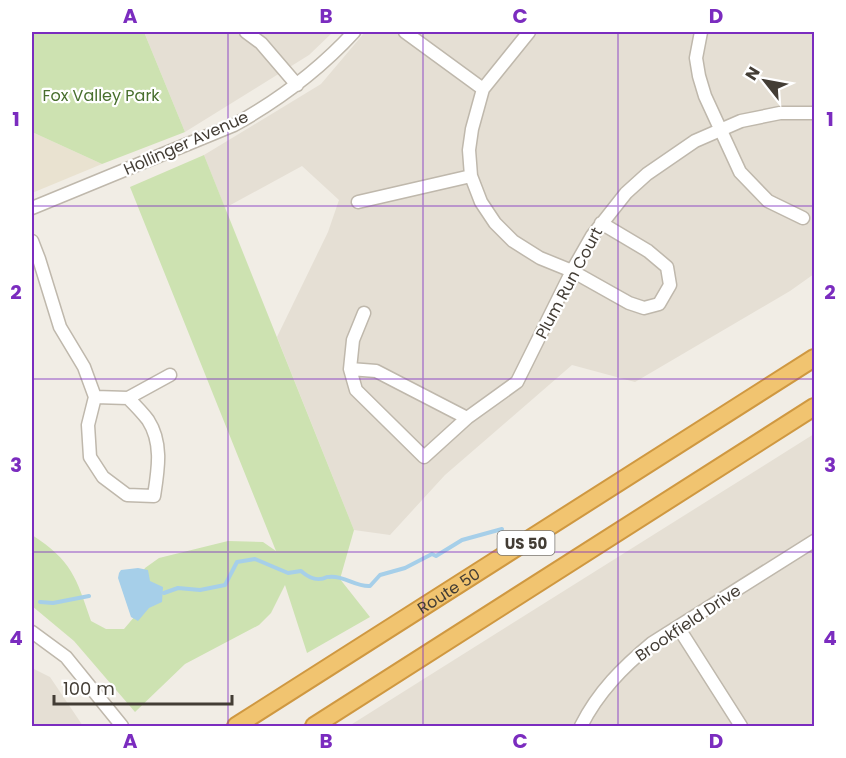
<svg xmlns="http://www.w3.org/2000/svg" width="846" height="758" viewBox="0 0 846 758" font-family="Poppins,sans-serif">
  <style>
    .residential { fill: #e5dfd4 }
    .education { fill: #e9e2d0 }
    .green { fill: #cde2b1 }
    .water { fill: #a6cfe9 }
    .lines { fill: none; stroke-linecap: round; stroke-linejoin: round }
    .stream { stroke: #a6cfe9; stroke-width: 4 }
    .minor-casing { stroke: #bfb8ac; stroke-width: 15 }
    .highway-casing { stroke: #cf9841; stroke-width: 20 }
    .minor { stroke: #fff; stroke-width: 12 }
    .highway { stroke: #f1c470; stroke-width: 16 }
    .grid { fill: none; stroke: #7b2cbf; stroke-width: 1.5; stroke-opacity: 0.55 }
    .labels { text-anchor: middle; dominant-baseline: central; stroke-width: 4.5; stroke-linejoin: round; paint-order: stroke }
    .shield { fill: #fff; stroke: #7b7772; stroke-width: 1.5 }
    .shield-label { font-size: 15px; font-weight: bold; fill: #433d35 }
    .park-label { font-size: 16px; fill: #486f2e; stroke: #fff }
    .street-label { font-size: 16px; fill: #433d35; stroke: #fff }
    .neatline { fill: none; stroke: #7b2cbf; stroke-width: 2 }
    .grid-label { font-size: 20px; text-anchor: middle; font-weight: bold; fill: #7b2cbf }
  </style>
  <rect width="100%" height="100%" fill="#f1ede5"/>
  <path class="residential" d="M144 32H333L309 55 185 132Z
    M365 32H814V274L790 291 635 382 572 365 445 475 390 535 354 530 277 337 328 232 339 200 302 166 225 208 204 155 321 84Z
    M814 434V726H349L403 692Z
    M32 668 50 677 83 726H32Z"/>
  <path class="education" d="M32 132 102 164 32 193Z"/>
  <path class="green" d="M32 32H144L185 132 102 164 32 132Z
    M204 155 354 530 340 579 370 617 307 653 285 585 271 613 259 625 185 664 135 712 74 641 32 606V535C72 561 76 577 91 621L106 629H124L135 616 137 582 145 568 159 558 228 541 263 542 276 551 130 187Z"/>
  <path class="water" d="M138 568 148 570 150 581 163 587 162 602 149 608 138 621 131 617 118 578 119 573 121 570Z"/>
  <g class="lines">
    <path class="stream" d="M329 577C344 575 355 587 370 586L380 575 405 568 432 554 436 556 462 540 502 529
      M164 593 178 588 200 590 225 585 237 562 255 559 288 573 301 571C309 578 317 582 327 577
      M40 602 53 603 89 596"/>
    <defs>
      <path id="minor" d="M246 32 261 43 297 85
        M405 32 483 89
        M529 32 483 89 472 129 469 150 471 176 481 202 495 223 513 241 540 258 572 271 629 303 644 308 659 304 670 285 667 267 648 251 601 223
        M701 32 696 58 699 76 705 96 740 172 768 201 803 218
        M358 202 471 176
        M32 208 234 125C279 100 319 70 354 32
        M32 241 39 259 60 327 84 367 95 397 88 425 90 457 103 477 127 495 154 496C158 470 163 443 148 420 142 412 135 405 128 398L95 397
        M350 369 353 340 364 313
        M128 398 170 375
        M467 418 424 457 356 390 350 369 376 371 467 418 517 382 572 271 592 236 626 193 647 174 695 141 741 121 780 113H814
        M678 627 741 726
        M32 632 66 657 122 726
        M581 726C598 692 623 667 652 643L814 541"/>
      <g id="highway">
        <path id="s1" d="M236 726 814 358"/>
        <path d="M314 726 814 407"/>
      </g>
    </defs>
    <use href="#minor" class="minor-casing"/>
    <use href="#highway" class="highway-casing"/>
    <use href="#minor" class="minor"/>
    <use href="#highway" class="highway"/>
  </g>
  <path class="grid" d="M228 32V726M423 32V726M618 32V726M32 206H814M32 379H814M32 552H814"/>
  <g class="labels">
    <rect class="shield" x="497.5" y="531" width="57" height="24" rx="4.5"/>
    <g class="shield-label">
      <text x="526" y="543">US 50</text>
    </g>
    <g class="park-label">
      <text x="101" y="95">Fox Valley Park</text>
    </g>
    <g class="street-label">
      <text transform="translate(186 143) rotate(-24)">Hollinger Avenue</text>
      <text transform="translate(569 283) rotate(-62)">Plum Run Court</text>
      <text stroke="none"><textPath href="#s1" startOffset="252">Route 50</textPath></text>
      <text transform="translate(688 623) rotate(-34)">Brookfield Drive</text>
    </g>
  </g>
  <rect width="846" height="758" fill="none" stroke="#ffffff" stroke-width="66"/>
  <g transform="translate(765 81) rotate(301)" stroke="#ffffff" stroke-width="4.5" paint-order="stroke">
  <path d="M0-4.5L10 22L0 15L-10 22Z" fill="#433d35"/>
  <text y="-9" font-size="16" font-weight="bold" text-anchor="middle" fill="#433d35">N</text>
  </g>
  <path d="M54 695v9h178v-9" fill="none" stroke="#433d35" stroke-width="3"/>
  <text x="63" y="695" font-size="18" fill="#433d35" stroke="#ffffff" stroke-width="4.5" paint-order="stroke">100 m</text>
  <rect x="33" y="33" width="780" height="692" class="neatline"/>
  <g class="grid-label">
    <text x="130" y="23">A</text>
    <text x="326" y="23">B</text>
    <text x="520" y="23">C</text>
    <text x="716" y="23">D</text>
    <text x="16" y="126">1</text>
    <text x="830" y="126">1</text>
    <text x="16" y="299">2</text>
    <text x="830" y="299">2</text>
    <text x="16" y="472">3</text>
    <text x="830" y="472">3</text>
    <text x="16" y="645">4</text>
    <text x="830" y="645">4</text>
    <text x="130" y="748">A</text>
    <text x="326" y="748">B</text>
    <text x="520" y="748">C</text>
    <text x="716" y="748">D</text>
  </g>
</svg>
